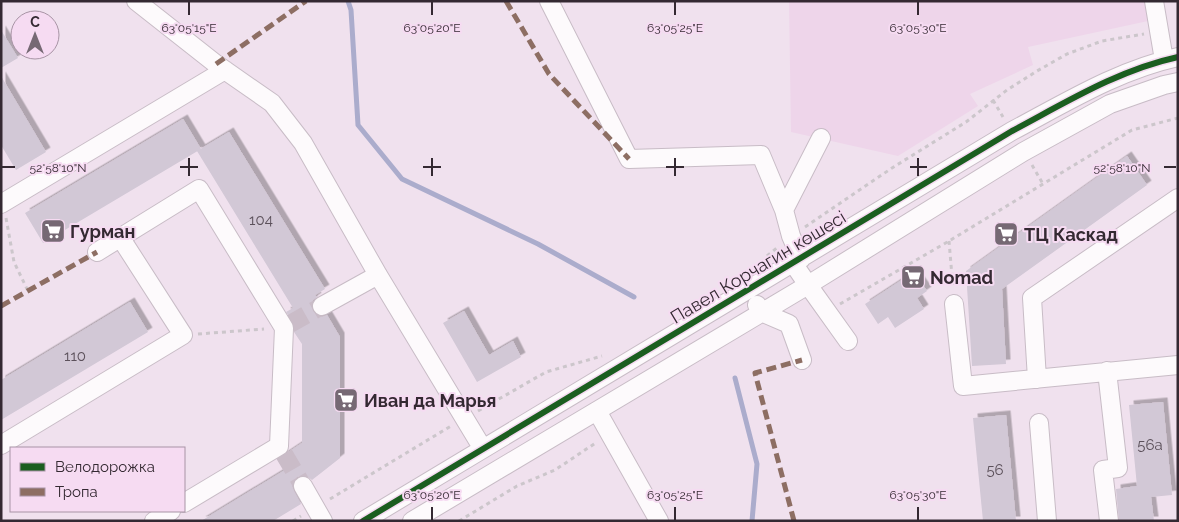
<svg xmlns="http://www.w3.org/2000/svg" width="1179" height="522" viewBox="0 0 1179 522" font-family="Raleway,sans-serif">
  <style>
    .built { fill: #eed5ea }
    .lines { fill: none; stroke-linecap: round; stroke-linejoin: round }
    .stream { stroke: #abaccc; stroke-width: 5 }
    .building { fill: #d2c8d6; filter: url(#shadow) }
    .minor-tunnel { stroke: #cabcc8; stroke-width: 18; stroke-dasharray: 18 9; stroke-linecap: butt }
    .minor-casing { stroke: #c8bcc6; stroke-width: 20 }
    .path { stroke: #ccc6cb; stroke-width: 3; stroke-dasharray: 4 4; stroke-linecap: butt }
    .minor { stroke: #fdfafc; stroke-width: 18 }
    .quiet { stroke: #8d6e63; stroke-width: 5; stroke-dasharray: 10 5; stroke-linecap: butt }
    .cycleway-casing { stroke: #f6dbf2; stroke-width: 9 }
    .cycleway { stroke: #1b5e20; stroke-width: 6 }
    .ticks { fill: none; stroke: #342932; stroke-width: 2 }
    .labels { text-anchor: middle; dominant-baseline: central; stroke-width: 4; stroke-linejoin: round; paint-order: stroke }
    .number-label { font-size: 15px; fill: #5c515b }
    .poi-label { font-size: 18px; font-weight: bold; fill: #342932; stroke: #f6dbf2; text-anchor: start }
    .street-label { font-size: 18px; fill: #342932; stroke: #f6dbf2 }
    .ticks-label { font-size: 12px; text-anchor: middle; fill: #342932; stroke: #f6dbf2; stroke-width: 4; stroke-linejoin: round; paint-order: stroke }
  </style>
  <defs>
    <filter id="shadow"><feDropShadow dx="4.5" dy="-4.5" stdDeviation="0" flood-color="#0004"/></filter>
  </defs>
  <rect width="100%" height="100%" fill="#f0e1ee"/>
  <path class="built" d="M789 1H1145L1148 21 1028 47 1033 65 970 94 978 106 898 156 791 132Z"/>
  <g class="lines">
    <path class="stream" d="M348 1 351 10 358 125 402 179 538 244 634 297
      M735 378 757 464 752 521"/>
  </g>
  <path class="building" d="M1 30 18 58 1 68Z
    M1 76 46 152 16 170 1 145Z
    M183 119 201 149 43 243 25 213Z
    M229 132 325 289 315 295 317 297 313 300 311 305 313 311 317 315 322 317 327 315 340 337V458L312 480 308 477 304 475 297 477 294 481 292 486 294 491 301 504 273 521H201L285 470 278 459 302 443V344L294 332 293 322 286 312 293 308 197 151Z
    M1127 156 1147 185 1002 289 1006 364 972 366 966 271Z
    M914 272 927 291 917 298 924 309 895 328 888 317 878 324 865 304Z
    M130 302 148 332 1 420V380Z
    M464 311 489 355 513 341 521 357 477 382 443 323Z
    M1163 402 1172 495 1151 497 1154 521H1119L1116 489 1137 486 1129 405Z
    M1006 415 1016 521H983L973 418Z"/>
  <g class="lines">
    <path class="minor-tunnel" d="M290 324 322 306
      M284 454 303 486"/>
    <defs>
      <path id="minor" d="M136 1 216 64 272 103 303 143 378 275 483 449
        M549 1 629 159 761 155 784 210 791 236 801 259
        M1154 1 1164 60
        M1 204 225 70
        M784 210 821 138
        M97 252 199 189 284 328 279 446 184 503
        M793 263 808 285 848 341
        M954 304 963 386 1178 365
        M757 305 761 312 789 324 802 360
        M322 306 378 275
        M1107 371 1118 468 1103 470 1109 521
        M1037 379 1032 298 1178 198
        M597 411 659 521
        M1039 423 1047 521
        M1 445 183 335 120 237
        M303 486 323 521
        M154 521 171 511
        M363 521 1012 131C1065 103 1118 70 1178 57
        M412 521 808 285 1023 152 1110 104 1164 85 1178 82"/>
    </defs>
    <use href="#minor" class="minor-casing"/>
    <path class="path" d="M993 100 1003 117
      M1032 165 1043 184
      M6 218 14 262 28 291
      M805 227 892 168 966 122 1007 90 1037 71 1067 54 1102 41 1144 34
      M949 241 953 288
      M767 256 778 247
      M840 304 949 241 1132 130 1178 118
      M198 334 264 329
      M478 411 546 372 602 356
      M330 499 451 426
      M293 521 301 516
      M459 521 517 486 555 470 597 442"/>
    <use href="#minor" class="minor"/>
    <path class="quiet" d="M506 1 549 74 629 159
      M216 64 306 1
      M1 306 97 252
      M794 521 755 373 802 360"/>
    <defs>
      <path id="cycleway" d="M363 521 1012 131C1065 103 1118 70 1178 57"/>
    </defs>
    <use href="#cycleway" class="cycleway-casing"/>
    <use href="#cycleway" class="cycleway"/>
  </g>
  <path class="ticks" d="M189 2V15M432 2V15M675 2V15M918 2V15M189 158V176M432 158V176M675 158V176M918 158V176M2 167H15M180 167H198M423 167H441M666 167H684M910 167H927M1164 167H1176M432 507V520M675 507V520M918 507V520"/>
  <defs>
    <symbol id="supermarket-square" viewBox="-11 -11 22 22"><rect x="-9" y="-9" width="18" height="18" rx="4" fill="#766974" stroke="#f6dbf2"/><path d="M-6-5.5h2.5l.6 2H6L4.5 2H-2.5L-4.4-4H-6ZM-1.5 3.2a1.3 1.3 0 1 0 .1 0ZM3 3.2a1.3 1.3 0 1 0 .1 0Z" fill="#fff"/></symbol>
  </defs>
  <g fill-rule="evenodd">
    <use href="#supermarket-square" x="39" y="217" width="28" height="28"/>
    <use href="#supermarket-square" x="992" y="220" width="28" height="28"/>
    <use href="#supermarket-square" x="899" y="263" width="28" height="28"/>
    <use href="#supermarket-square" x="332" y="386" width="28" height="28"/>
  </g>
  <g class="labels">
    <g class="number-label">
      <text x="261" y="220">104</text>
      <text x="75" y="356">110</text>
      <text x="1150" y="445">56а</text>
      <text x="995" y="470">56</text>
    </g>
    <g class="poi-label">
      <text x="70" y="231">Гурман</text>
      <text x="1024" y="234">ТЦ Каскад</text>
      <text x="930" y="277">Nomad</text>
      <text x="364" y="400">Иван да Марья</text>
    </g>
    <g class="street-label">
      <text transform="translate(758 267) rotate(-31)">Павел Корчагин көшесі</text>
    </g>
  </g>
  <g class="ticks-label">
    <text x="189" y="32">63°05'15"E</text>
    <text x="432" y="32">63°05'20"E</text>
    <text x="675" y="32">63°05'25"E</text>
    <text x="918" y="32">63°05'30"E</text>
    <text x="58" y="172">52°58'10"N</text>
    <text x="1122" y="172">52°58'10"N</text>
    <text x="432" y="499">63°05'20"E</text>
    <text x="675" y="499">63°05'25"E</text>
    <text x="918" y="499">63°05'30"E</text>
  </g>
  <rect width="1179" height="522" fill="none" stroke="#342932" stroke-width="5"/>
  <rect x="10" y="447" width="175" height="65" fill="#f6dbf2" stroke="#a894a5"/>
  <rect x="20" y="463" width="25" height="8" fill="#1b5e20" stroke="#a894a5"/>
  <text x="55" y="472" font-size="15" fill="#342932">Велодорожка</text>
  <rect x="20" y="488" width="25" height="8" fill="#8d6e63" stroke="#a894a5"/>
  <text x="55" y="497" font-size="15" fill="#342932">Тропа</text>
  <g transform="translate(35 35)"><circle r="24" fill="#f6dbf2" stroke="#a894a5"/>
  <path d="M0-4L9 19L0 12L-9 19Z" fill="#766974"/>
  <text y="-8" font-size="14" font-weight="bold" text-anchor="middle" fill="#342932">С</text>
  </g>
</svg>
